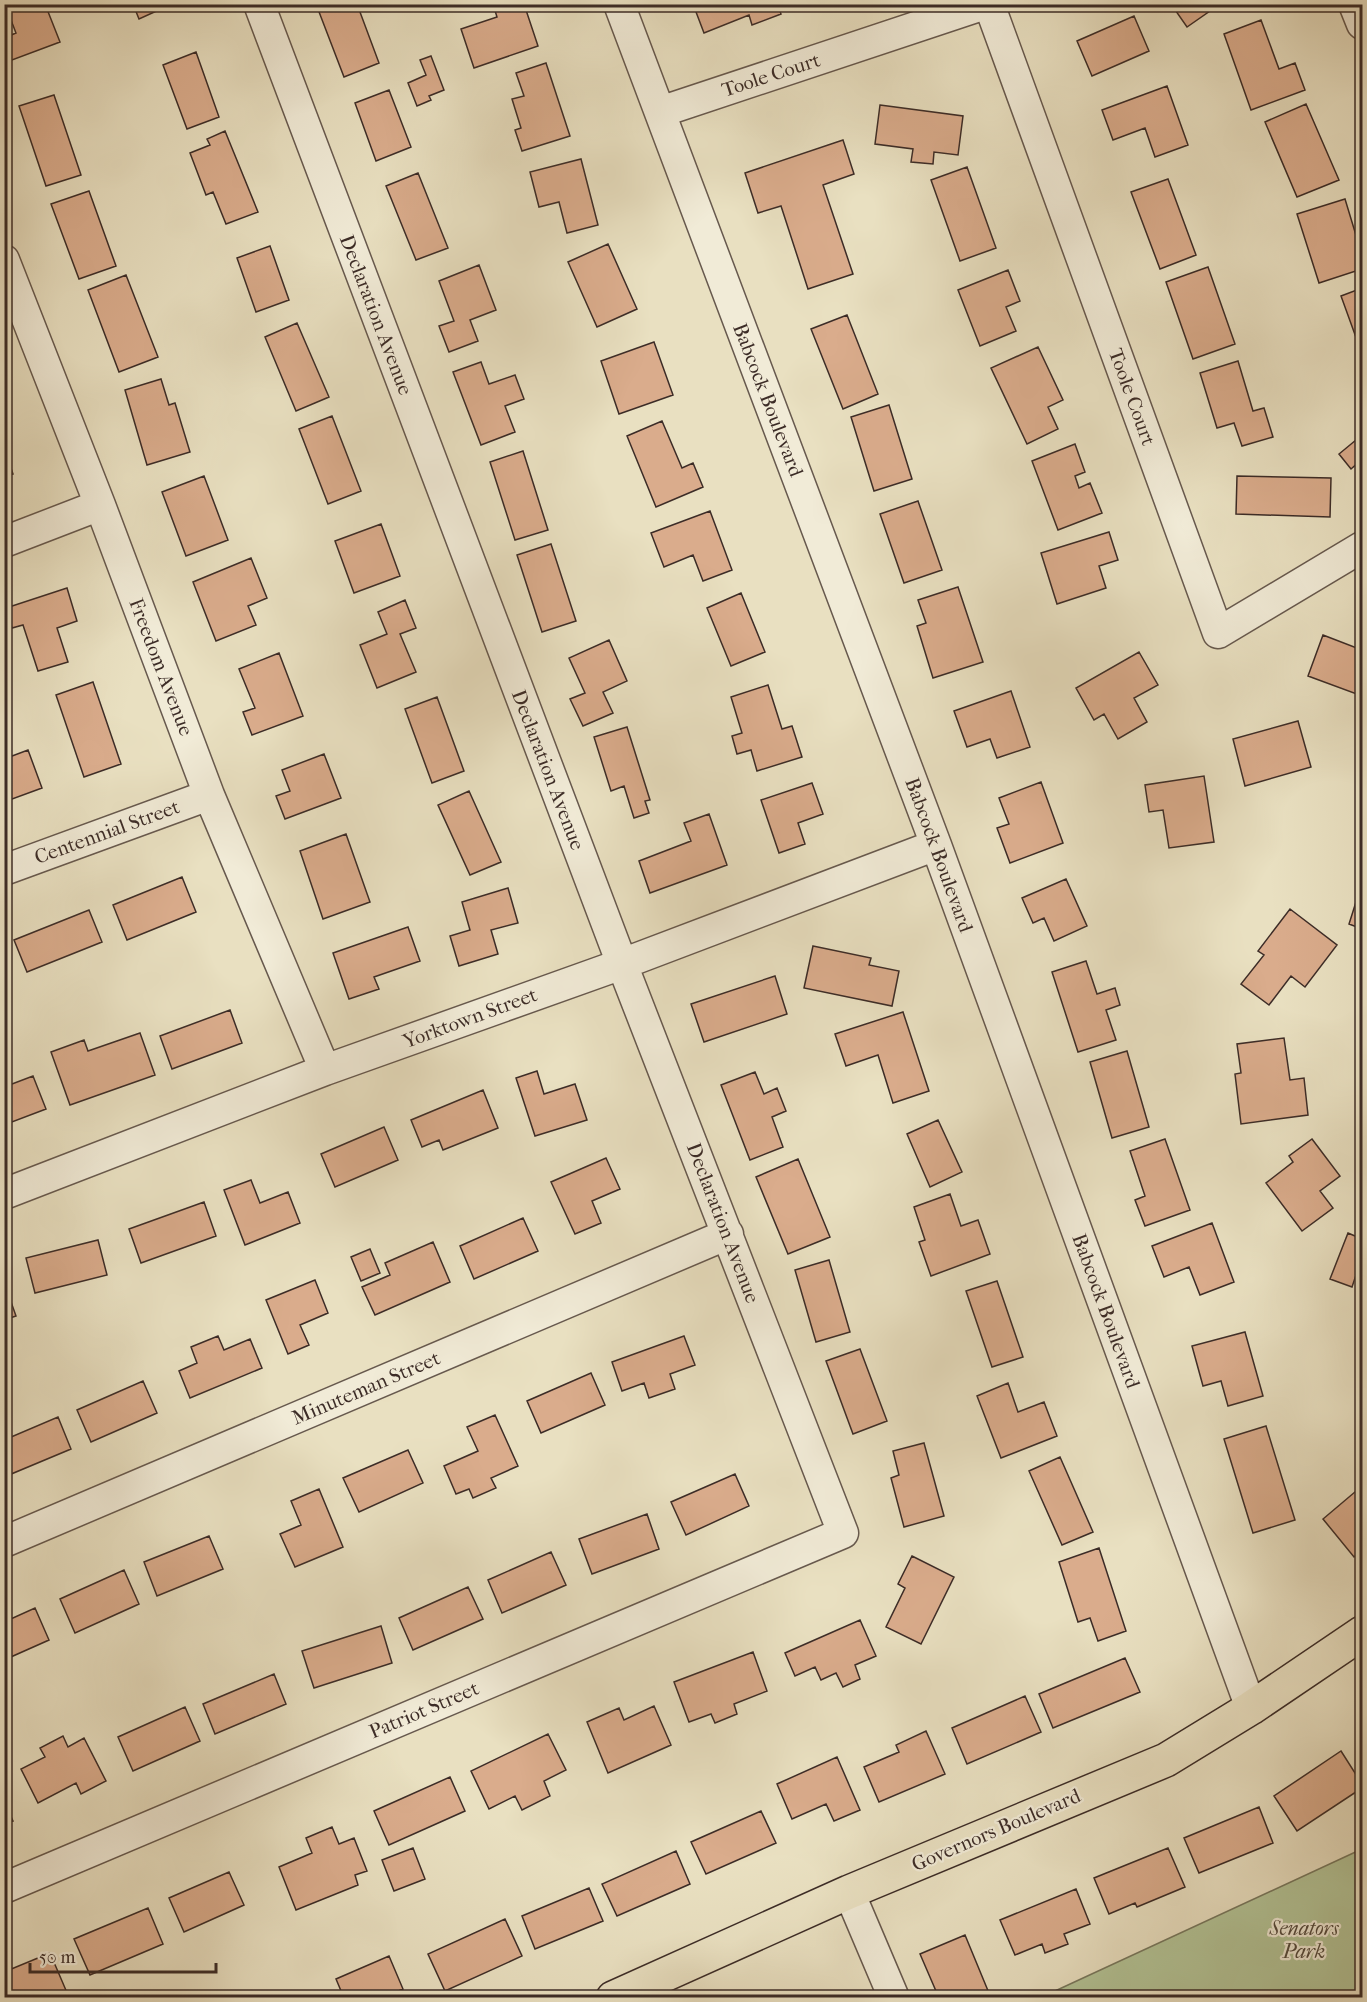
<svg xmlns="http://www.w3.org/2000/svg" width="1367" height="2002" viewBox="0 0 1367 2002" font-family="'IM FELL French Canon',serif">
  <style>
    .green { fill: #b3c396; stroke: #78785e; stroke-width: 1.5 }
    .building { fill: #daac8c; stroke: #3c2c27; stroke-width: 1.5 }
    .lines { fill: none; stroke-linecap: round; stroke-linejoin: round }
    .minor-casing { stroke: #67594e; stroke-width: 33 }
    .major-casing { stroke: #3c2c27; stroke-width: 36 }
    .minor { stroke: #f1ebd7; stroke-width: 30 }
    .major { stroke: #e9e0c1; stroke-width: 33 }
    .labels { text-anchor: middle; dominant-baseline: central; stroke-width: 4.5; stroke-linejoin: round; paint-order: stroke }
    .street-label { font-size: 20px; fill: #3c2c27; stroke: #f1ebd7 }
    .park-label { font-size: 20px; font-style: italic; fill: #544a3d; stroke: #f1ebd7 }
  </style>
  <rect width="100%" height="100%" fill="#e9e0c1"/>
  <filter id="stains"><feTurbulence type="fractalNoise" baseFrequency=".00333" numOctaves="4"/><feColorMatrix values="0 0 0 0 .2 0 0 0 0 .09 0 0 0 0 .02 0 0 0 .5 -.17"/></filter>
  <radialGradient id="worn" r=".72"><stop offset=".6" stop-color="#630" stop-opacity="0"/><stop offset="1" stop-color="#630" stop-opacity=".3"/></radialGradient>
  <path class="green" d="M1362 1849V1993L1353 1998 1042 1997Z"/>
  <path class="building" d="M12 4H45L60 42 4 63V38L16 33 6 7Z
    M133 4H172L139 19Z
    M316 4H357L379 63 344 77Z
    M493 4H524L538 46 474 68 461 29 497 17Z
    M693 4H777L781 14 752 25 749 15 704 33Z
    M1171 4H1220L1187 27Z
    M1134 16 1149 51 1092 76 1077 41Z
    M1261 20 1279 69 1295 63 1305 90 1251 110 1224 34Z
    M196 52 219 117 187 129 163 65Z
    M431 56 444 90 429 96 431 100 417 106 408 83 426 75 420 60Z
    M546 63 570 136 522 151 515 130 521 128 512 99 524 96 516 73Z
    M1167 86 1188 145 1155 157 1145 128 1113 140 1102 110Z
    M389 90 411 147 376 161 355 103Z
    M54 95 81 175 46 186 19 106Z
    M1306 104 1339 180 1297 197 1265 122Z
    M880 105 963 116 958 155 934 152 933 164 911 162 913 149 875 144Z
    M225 131 258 212 226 224 213 192 206 195 190 153 210 145 207 139Z
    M843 140 854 174 823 185 853 274 808 289 781 206 758 213 745 173Z
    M581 159 598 225 567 233 559 202 539 207 530 172Z
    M967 167 996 248 960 261 931 180Z
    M418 173 448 248 416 260 386 186Z
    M1168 179 1196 255 1160 269 1131 192Z
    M89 191 116 266 79 279 51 204Z
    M1345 199 1362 255V269L1319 283 1297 214Z
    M608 244 637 309 597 327 568 262Z
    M270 246 289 300 256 312 237 258Z
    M479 265 496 310 470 320 478 341 449 352 439 326 454 321 439 281Z
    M1208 267 1235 344 1193 359 1166 282Z
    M1008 270 1020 301 1006 307 1016 331 980 346 958 290Z
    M126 275 158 357 119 372 88 290Z
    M1362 288V354L1341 296Z
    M847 315 878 394 843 409 811 329Z
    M297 323 329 397 296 411 265 337Z
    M654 342 673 395 619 414 601 361Z
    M1038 347 1063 400 1048 407 1058 429 1027 444 991 368Z
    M1238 361 1253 411 1264 408 1273 437 1242 446 1234 423 1217 428 1200 373Z
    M481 362 489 384 515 375 524 399 505 406 515 432 481 445 453 372Z
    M161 379 169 405 175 403 190 452 147 465 125 390Z
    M889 405 912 479 874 491 851 417Z
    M332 416 361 491 328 504 299 429Z
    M662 421 682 468 693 463 703 487 656 507 627 436Z
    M1362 435V467L1359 462 1351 469 1339 454Z
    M1075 444 1085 472 1075 476 1079 488 1090 483 1102 513 1058 530 1032 461Z
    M4 448 13 474 4 477Z
    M523 451 548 530 515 540 490 462Z
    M204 476 228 540 186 556 162 492Z
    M1237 476 1331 478 1330 517 1236 514Z
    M918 501 942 570 904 583 880 514Z
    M710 511 732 570 703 581 693 555 664 567 651 533Z
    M381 524 400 576 354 593 335 541Z
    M1109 532 1118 560 1099 566 1106 588 1057 604 1041 553Z
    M551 544 576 621 542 632 517 555Z
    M251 558 267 598 248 606 256 625 216 641 193 582Z
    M958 587 983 662 933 678 917 626 926 623 918 600Z
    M67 588 77 621 57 628 68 662 38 671 23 625 12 628 6 608Z
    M741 593 765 652 731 666 707 608Z
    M405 600 416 628 400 634 416 672 377 688 360 645 387 634 378 612Z
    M1323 635 1362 650V696L1308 676Z
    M609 640 627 681 603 692 613 713 583 726 570 699 585 693 569 658Z
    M1139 652 1158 685 1134 698 1147 722 1118 739 1104 714 1094 720 1076 688Z
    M279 653 303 716 252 735 243 712 255 708 239 669Z
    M93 682 121 764 84 777 56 695Z
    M768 685 782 729 792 726 802 757 757 771 751 750 737 754 732 736 742 733 731 697Z
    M1011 691 1030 747 997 758 990 739 967 747 954 711Z
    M437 697 464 771 432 783 405 709Z
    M1298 721 1311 767 1245 786 1233 739Z
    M627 727 650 800 645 801 649 813 634 818 624 786 611 791 594 737Z
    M28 750 42 788 4 802V759Z
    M324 754 341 798 285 819 276 796 290 791 282 770Z
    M1204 776 1214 842 1169 848 1163 810 1149 812 1145 785Z
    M1041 782 1063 843 1010 863 997 828 1009 824 999 798Z
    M812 783 823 814 798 823 805 844 779 853 761 800Z
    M469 791 501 862 470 875 438 805Z
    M709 814 727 865 650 893 639 861 691 841 684 823Z
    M346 834 370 902 323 919 300 851Z
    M182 877 196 912 127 940 113 905Z
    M1066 879 1087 926 1054 941 1044 918 1033 923 1022 898Z
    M1362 883V929L1349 924Z
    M508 888 518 923 491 930 498 954 459 966 450 936 470 930 462 902Z
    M1290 909 1337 945 1305 987 1291 976 1269 1005 1241 984 1264 955 1258 951Z
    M89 910 102 942 27 972 14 940Z
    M408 927 420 961 374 977 379 989 349 999 333 953Z
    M813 946 871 958 869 965 899 971 892 1006 804 988Z
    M1086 961 1097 994 1115 988 1120 1005 1106 1010 1116 1040 1078 1052 1052 972Z
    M775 976 787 1014 704 1042 691 1004Z
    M230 1010 242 1043 172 1069 160 1036Z
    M903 1012 929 1091 893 1103 878 1055 846 1066 835 1034Z
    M140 1033 155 1075 70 1105 51 1052 84 1040 88 1051Z
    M1284 1038 1290 1080 1304 1078 1308 1115 1241 1124 1235 1074 1241 1073 1237 1044Z
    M1127 1051 1149 1127 1112 1138 1090 1062Z
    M537 1071 544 1094 575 1084 587 1120 535 1136 516 1078Z
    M755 1072 764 1094 777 1088 786 1111 772 1117 783 1147 750 1160 721 1085Z
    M33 1076 46 1109 4 1125V1087Z
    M483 1090 498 1128 443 1150 439 1140 422 1147 411 1120Z
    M938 1120 962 1172 930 1187 907 1134Z
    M384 1127 398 1160 335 1187 321 1154Z
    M1165 1139 1190 1210 1145 1226 1135 1200 1145 1196 1130 1151Z
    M1312 1139 1340 1176 1320 1191 1333 1208 1302 1231 1266 1183 1293 1162 1289 1156Z
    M606 1158 620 1189 592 1201 601 1223 575 1234 551 1182Z
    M798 1159 830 1237 788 1254 756 1177Z
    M251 1180 260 1203 288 1192 300 1223 245 1245 224 1190Z
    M950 1194 961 1226 978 1220 990 1254 931 1276 919 1242 925 1240 914 1207Z
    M204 1202 216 1236 141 1263 129 1229Z
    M523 1218 538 1251 474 1279 460 1246Z
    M1212 1223 1234 1282 1200 1295 1189 1267 1164 1277 1152 1246Z
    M1348 1233 1362 1239V1278L1356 1275 1352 1287 1330 1279Z
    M98 1240 107 1275 35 1293 26 1258Z
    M433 1242 450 1282 375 1315 362 1287 390 1275 385 1263Z
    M370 1249 380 1273 361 1281 351 1257Z
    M829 1260 850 1332 816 1342 795 1270Z
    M315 1280 328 1313 300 1325 309 1345 288 1354 266 1300Z
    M997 1281 1023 1357 992 1367 966 1291Z
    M5 1285 16 1316 4 1320V1285Z
    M1245 1332 1263 1396 1228 1406 1221 1381 1203 1386 1192 1346Z
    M218 1336 224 1350 250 1339 262 1368 190 1398 179 1371 197 1363 191 1347Z
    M684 1336 695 1365 670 1374 675 1389 649 1398 644 1383 622 1391 612 1362Z
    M860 1349 887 1421 853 1434 826 1361Z
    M591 1373 605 1405 541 1433 527 1401Z
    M143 1381 157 1413 91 1442 77 1410Z
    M1008 1383 1018 1412 1044 1402 1057 1436 1001 1458 977 1396Z
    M495 1415 518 1466 491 1478 496 1488 473 1498 469 1489 456 1494 444 1466 478 1451 467 1427Z
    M58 1417 71 1449 4 1477V1440Z
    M1266 1426 1295 1520 1253 1533 1224 1439Z
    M924 1443 944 1516 904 1527 891 1478 899 1475 893 1451Z
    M408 1450 423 1483 359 1512 343 1478Z
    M1060 1457 1093 1532 1062 1545 1029 1471Z
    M735 1474 749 1506 686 1535 671 1502Z
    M1362 1486V1550L1354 1557 1323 1519Z
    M319 1489 343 1547 295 1567 280 1534 301 1525 291 1501Z
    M647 1514 659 1549 592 1574 579 1539Z
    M209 1536 223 1569 157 1596 144 1562Z
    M1099 1548 1126 1631 1098 1641 1090 1618 1078 1622 1059 1562Z
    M551 1552 566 1585 502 1613 488 1580Z
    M912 1556 954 1577 921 1644 886 1627 905 1588 898 1584Z
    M124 1570 139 1604 75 1633 60 1599Z
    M468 1587 483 1619 413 1650 399 1618Z
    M35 1608 49 1640 4 1660V1622Z
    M860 1620 876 1656 855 1665 860 1679 843 1687 836 1673 821 1680 815 1667 795 1676 785 1653Z
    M381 1626 392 1663 314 1688 302 1651Z
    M753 1652 767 1691 734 1704 737 1714 715 1723 711 1714 689 1722 674 1682Z
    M1125 1658 1140 1692 1053 1728 1039 1694Z
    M274 1674 286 1704 215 1734 203 1704Z
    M1025 1696 1041 1732 967 1764 952 1728Z
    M654 1706 671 1745 608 1773 587 1722 619 1708 624 1720Z
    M185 1707 200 1741 133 1771 118 1737Z
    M926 1731 945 1774 879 1802 864 1767 899 1752 896 1745Z
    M548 1734 566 1770 544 1781 550 1796 522 1810 515 1796 489 1809 471 1771Z
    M63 1736 68 1747 84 1738 106 1781 81 1794 76 1783 38 1803 21 1769 45 1757 40 1748Z
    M1341 1751 1362 1784V1788L1297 1831 1274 1796Z
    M837 1757 860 1810 834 1821 826 1804 792 1819 777 1784Z
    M450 1777 465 1811 389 1845 374 1811Z
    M4 1801 13 1821 4 1824Z
    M1259 1807 1273 1843 1199 1873 1184 1838Z
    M761 1811 776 1843 706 1874 691 1842Z
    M332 1827 339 1844 354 1838 367 1871 355 1875 358 1885 296 1910 279 1867 312 1853 306 1838Z
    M413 1848 425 1879 394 1891 382 1860Z
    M1168 1848 1185 1887 1137 1907 1135 1903 1109 1914 1094 1878Z
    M676 1851 690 1884 617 1916 602 1884Z
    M229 1872 244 1905 184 1932 169 1898Z
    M589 1888 603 1921 535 1949 522 1916Z
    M1076 1889 1090 1924 1064 1934 1068 1944 1045 1953 1042 1944 1015 1955 1000 1920Z
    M148 1908 163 1944 90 1975 74 1939Z
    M505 1919 522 1956 445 1991 428 1954Z
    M965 1935 991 1998H939L920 1954Z
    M50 1953 68 1995 61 1998H4V1972Z
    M389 1956 403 1989 382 1998H344L336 1979Z"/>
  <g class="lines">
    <defs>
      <path id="minor" d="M619 4 936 845 1251 1708
        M989 4 1218 633 1362 547
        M1354 4 1362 24
        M660 112 985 4
        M4 260 100 505 209 795 325 1070
        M4 542 100 505
        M4 870 209 795
        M4 1194 325 1070 622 964 936 845
        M4 1542 728 1234
        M4 1888 843 1533 622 964 259 4
        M849 1892 894 1998"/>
      <path id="major" d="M613 1998 849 1892 1166 1760 1251 1708 1362 1633"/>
    </defs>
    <use href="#minor" class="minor-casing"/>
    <use href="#major" class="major-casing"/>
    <use href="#minor" class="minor"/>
    <use href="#major" class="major"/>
  </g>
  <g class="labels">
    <g class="street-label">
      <text transform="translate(771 75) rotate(-18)">Toole Court</text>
      <text transform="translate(376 315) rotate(69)">Declaration Avenue</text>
      <text transform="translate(1132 397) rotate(70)">Toole Court</text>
      <text transform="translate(768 400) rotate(69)">Babcock Boulevard</text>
      <text transform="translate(161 667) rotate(69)">Freedom Avenue</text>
      <text transform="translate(548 770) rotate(69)">Declaration Avenue</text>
      <text transform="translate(107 832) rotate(-20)">Centennial Street</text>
      <text transform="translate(939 855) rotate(70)">Babcock Boulevard</text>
      <text transform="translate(470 1018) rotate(-20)">Yorktown Street</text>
      <text transform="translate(723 1223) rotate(69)">Declaration Avenue</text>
      <text transform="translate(1106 1311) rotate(70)">Babcock Boulevard</text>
      <text transform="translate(366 1388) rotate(-23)">Minuteman Street</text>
      <text transform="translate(424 1710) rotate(-23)">Patriot Street</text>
      <text transform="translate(996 1830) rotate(-23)">Governors Boulevard</text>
    </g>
    <g class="park-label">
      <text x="1304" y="1928">Senators<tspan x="1304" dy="23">Park</tspan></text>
    </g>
  </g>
  <rect width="1367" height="2002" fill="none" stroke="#e9e0c1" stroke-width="24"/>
  <rect x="6" y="6" width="1355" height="1990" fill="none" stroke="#3c2c27" stroke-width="3"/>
  <rect x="12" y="12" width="1343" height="1978" fill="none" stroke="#3c2c27" stroke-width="1.5"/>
  <path d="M30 1963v9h186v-9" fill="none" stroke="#3c2c27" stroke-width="3"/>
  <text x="39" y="1963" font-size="18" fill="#3c2c27" stroke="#f1ebd7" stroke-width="4.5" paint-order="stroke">50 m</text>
  <rect width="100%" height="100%" filter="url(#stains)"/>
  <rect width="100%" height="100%" fill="url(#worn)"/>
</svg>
